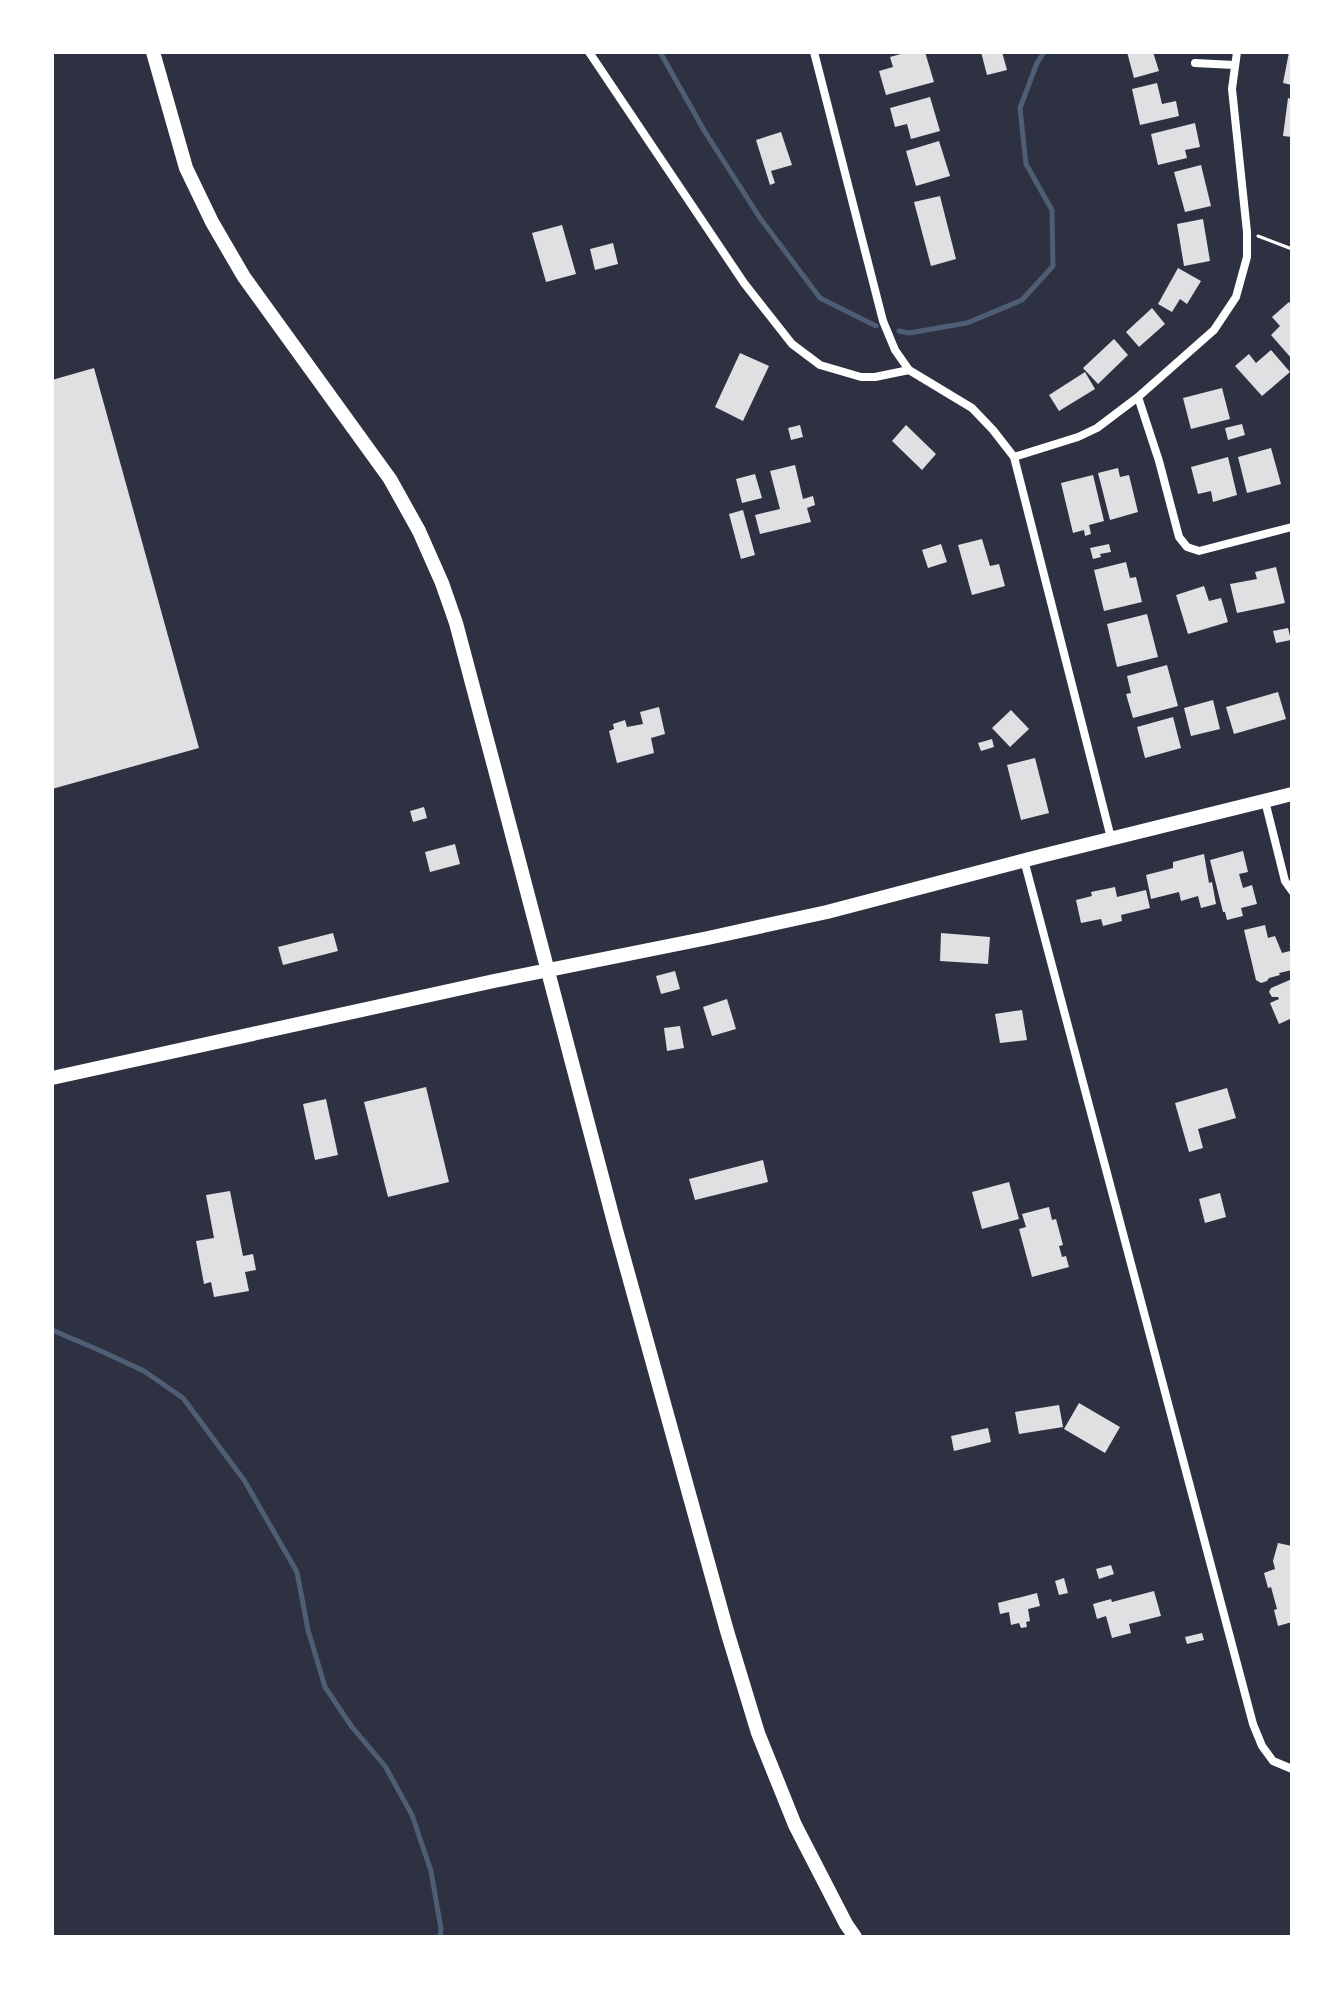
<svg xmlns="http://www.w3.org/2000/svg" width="1344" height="1989" viewBox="0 0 1344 1989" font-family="'Libre Baskerville',serif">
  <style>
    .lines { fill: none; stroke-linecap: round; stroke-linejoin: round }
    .stream { stroke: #4f5d75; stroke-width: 5 }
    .building { fill: #e0e0e3 }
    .path { stroke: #fff; stroke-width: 3 }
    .minor { stroke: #fff; stroke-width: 8 }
    .secondary { stroke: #fff; stroke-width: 14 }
  </style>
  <rect width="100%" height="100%" fill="#2d3142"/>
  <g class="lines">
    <path class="stream" d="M660 52 705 132 760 218 820 298 876 326
      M899 331 909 333 967 323 1022 300 1053 266 1052 210 1026 164 1020 108 1037 63 1044 52
      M52 1330 101 1351 144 1371 183 1398 244 1480 297 1572 308 1630 325 1687 352 1727 385 1766 412 1815 431 1871 441 1929 440 1937"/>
  </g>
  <path class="building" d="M908 52H925L934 82 886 95 879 71 893 67 890 57Z
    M981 52H1002L1007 70 987 75Z
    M1127 52H1153L1159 71 1134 78Z
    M1289 52H1292V85L1283 83Z
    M1157 83 1162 104 1176 101 1179 116 1140 125 1132 89Z
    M930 97 940 131 911 139 907 124 895 127 890 108Z
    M1288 98 1292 99V137L1283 136Z
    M1195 123 1200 147 1185 150 1187 158 1158 165 1151 134Z
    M781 132 792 165 771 171 775 183 770 185 756 140Z
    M939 141 950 176 916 186 906 151Z
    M1201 165 1211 206 1185 212 1174 172Z
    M940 196 956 259 931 266 914 202Z
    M1203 219 1210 261 1184 266 1177 224Z
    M562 225 576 274 546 282 532 233Z
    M613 243 618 264 595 270 590 249Z
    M1178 268 1201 281 1187 304 1180 299 1172 312 1158 304Z
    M1289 302 1292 306V359L1271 335 1280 326 1272 317Z
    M1152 308 1165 324 1139 347 1126 332Z
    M1114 339 1128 355 1098 384 1083 368Z
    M1271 350 1290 372 1262 396 1235 366 1249 354 1256 363Z
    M740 353 769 366 743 421 715 407Z
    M94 368 199 748 52 789V380Z
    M1085 372 1095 389 1059 411 1049 395Z
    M1222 388 1230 419 1191 429 1183 398Z
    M1242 424 1245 435 1228 440 1225 428Z
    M800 425 803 437 791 440 788 428Z
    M906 425 936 454 922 470 892 441Z
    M1271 448 1281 484 1247 493 1238 457Z
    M1228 457 1237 495 1213 502 1211 491 1198 494 1191 467Z
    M795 465 803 499 813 496 815 505 807 508 811 522 760 534 755 515 780 509 770 471Z
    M1118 468 1120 477 1129 475 1138 512 1110 520 1098 473Z
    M755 474 762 498 742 503 736 479Z
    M1093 475 1104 521 1089 525 1091 534 1085 536 1084 530 1073 533 1061 483Z
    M743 510 755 555 741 559 729 514Z
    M982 539 990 566 999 564 1005 586 972 595 958 545Z
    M941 544 947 562 928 568 922 550Z
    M1109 544 1111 552 1100 554 1101 557 1093 559 1090 548Z
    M1126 562 1130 578 1136 577 1142 602 1104 611 1094 570Z
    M1276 567 1285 603 1237 613 1230 584 1257 579 1255 572Z
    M1204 586 1209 601 1221 598 1228 622 1188 634 1176 595Z
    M1147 614 1158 657 1117 667 1107 624Z
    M1288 628 1291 640 1276 643 1273 631Z
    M1167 665 1178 706 1133 718 1126 694 1131 693 1127 676Z
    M1278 692 1286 719 1234 734 1226 707Z
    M1213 700 1220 729 1191 736 1184 708Z
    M659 707 665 734 651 738 654 753 617 763 609 731 614 729 613 724 625 720 627 727 643 724 640 712Z
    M1011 710 1029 729 1010 747 992 728Z
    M1173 717 1181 748 1145 758 1137 727Z
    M992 739 994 747 981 751 978 743Z
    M1035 758 1049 813 1021 820 1007 765Z
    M424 807 427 818 413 822 410 811Z
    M455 844 460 864 430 872 425 852Z
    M1243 851 1248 872 1239 874 1243 888 1252 885 1257 904 1241 908 1243 916 1227 920 1225 912H1223L1210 860Z
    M1204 854 1209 883 1212 882 1216 904 1201 908 1198 896 1181 901 1179 892 1151 899 1146 875 1173 868V862Z
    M1115 887 1117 897 1146 890 1150 908 1121 915 1122 921 1103 926 1101 919 1081 923 1076 900 1092 896 1091 892Z
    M1265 925 1268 938 1275 936 1282 953 1290 951 1292 970 1279 973 1280 975 1269 978 1267 981 1261 983 1256 980 1244 930Z
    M333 933 338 951 283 965 278 947Z
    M941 933 990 937 988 964 940 961Z
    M675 971 680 989 661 994 656 976Z
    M1292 979V1018L1279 1024 1270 1003 1279 999 1278 997H1272L1269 992 1271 988Z
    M727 999 736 1029 712 1036 703 1007Z
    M1022 1010 1027 1040 1000 1043 995 1014Z
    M680 1026 684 1048 667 1051 664 1028Z
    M426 1087 449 1182 388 1197 364 1102Z
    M1227 1088 1236 1118 1198 1129 1203 1148 1189 1152 1175 1103Z
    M326 1099 338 1155 315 1160 303 1104Z
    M763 1160 768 1182 695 1200 689 1179Z
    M1009 1182 1019 1219 982 1229 972 1192Z
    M230 1191 243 1256 253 1254 256 1270 245 1272 249 1291 214 1297 211 1282 204 1284 196 1241 214 1238 206 1195Z
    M1220 1193 1226 1217 1205 1223 1199 1199Z
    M1049 1207 1052 1220 1056 1219 1063 1245 1059 1246 1062 1257 1066 1256 1069 1267 1032 1277 1019 1229 1026 1227 1022 1214Z
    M1079 1403 1120 1427 1105 1453 1064 1429Z
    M1059 1405 1063 1427 1019 1434 1015 1412Z
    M988 1428 991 1442 954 1451 951 1436Z
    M1278 1543 1292 1546V1622L1278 1626 1274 1610 1277 1609 1271 1587 1268 1588 1264 1573 1275 1569 1273 1561Z
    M1111 1565 1114 1574 1099 1579 1096 1569Z
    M1064 1578 1068 1593 1059 1595 1055 1581Z
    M1154 1591 1161 1616 1129 1624 1131 1633 1112 1638 1106 1616 1097 1619 1093 1604 1111 1599 1112 1602Z
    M1037 1593 1040 1606 1028 1609 1030 1621 1026 1622 1027 1627 1021 1628 1019 1623 1011 1625 1009 1612 1000 1614 998 1603Z
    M1202 1633 1204 1640 1187 1644 1185 1637Z"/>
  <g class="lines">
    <path class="path" d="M1258 236 1292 249"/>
    <path class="minor" d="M589 52 744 283 792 344 820 365 861 377H875L909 370
      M814 52 883 321 895 350 909 370 972 408 993 430 1014 457 1111 838
      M1195 63 1234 65
      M1138 397 1159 461 1179 537 1187 547 1199 551 1292 527
      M1014 457 1078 437 1097 428 1138 397 1214 330 1236 297 1247 257V232L1232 89 1237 52
      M1265 801 1285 881 1292 891
      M1024 860 1253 1724 1262 1746 1273 1761 1292 1769"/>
    <path class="secondary" d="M153 52 186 168 212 222 244 277 390 479 419 531 442 583 456 623 494 766 616 1230 727 1631 758 1733 795 1825 846 1924 855 1937
      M52 1078 494 981 708 938 827 912 1041 856 1292 794"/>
  </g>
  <rect width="1344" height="1989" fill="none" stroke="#ffffff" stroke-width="108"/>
</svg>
